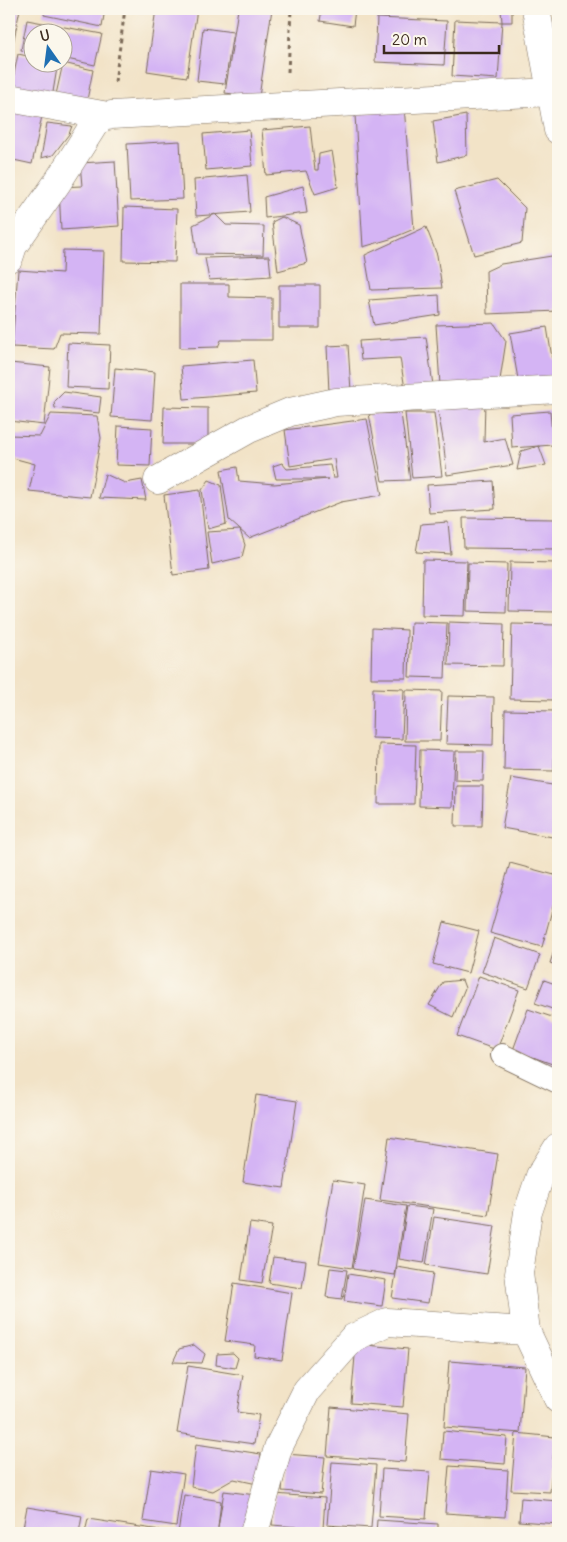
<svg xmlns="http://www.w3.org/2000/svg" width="567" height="1542" viewBox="0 0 567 1542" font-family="Delius,sans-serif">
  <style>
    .building { fill: #d4b4f4 }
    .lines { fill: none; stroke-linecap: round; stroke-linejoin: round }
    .lane-casing { stroke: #7b6b59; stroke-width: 24 }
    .street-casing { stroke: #7b6b59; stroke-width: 29 }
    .path { stroke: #7b6b59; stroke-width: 3; stroke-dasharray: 4 4; stroke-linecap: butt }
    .lane { stroke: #fff; stroke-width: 22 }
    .street { stroke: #fff; stroke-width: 28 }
  </style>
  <rect width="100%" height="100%" fill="#fbf7ec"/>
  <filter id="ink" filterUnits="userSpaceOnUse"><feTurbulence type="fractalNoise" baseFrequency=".02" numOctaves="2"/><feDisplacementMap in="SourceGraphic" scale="10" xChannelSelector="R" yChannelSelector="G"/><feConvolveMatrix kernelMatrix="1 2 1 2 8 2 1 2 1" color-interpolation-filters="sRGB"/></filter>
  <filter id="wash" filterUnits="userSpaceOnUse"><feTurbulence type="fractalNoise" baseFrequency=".0096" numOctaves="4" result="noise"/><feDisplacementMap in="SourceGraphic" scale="20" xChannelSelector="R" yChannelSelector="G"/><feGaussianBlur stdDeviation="1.12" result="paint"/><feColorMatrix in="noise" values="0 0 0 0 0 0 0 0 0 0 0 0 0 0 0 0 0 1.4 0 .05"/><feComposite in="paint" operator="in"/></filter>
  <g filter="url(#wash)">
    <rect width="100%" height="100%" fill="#f2e3c7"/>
    <g id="blocks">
      <path class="building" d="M9 9H20L10 59 9 58Z
        M45 9H105L102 27 44 15Z
        M156 9H197L187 77 147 71Z
        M238 9H272L259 97 225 93Z
        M322 9H355L353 26 320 21Z
        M501 9H512V22H502Z
        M377 18 447 21 444 65 375 62Z
        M27 20 102 34 95 65 62 58V32H32V52L21 50Z
        M455 20 502 22 498 79 452 76Z
        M203 28 233 32 225 84 197 81Z
        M18 54 32 57V62H58L52 98 11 89Z
        M63 63 93 70 86 105 55 99Z
        M404 106 414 229 390 239 363 247 355 115Z
        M9 110 42 116 32 164 9 159Z
        M466 115 467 155 438 162 433 121Z
        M47 123 72 126 69 134 53 155 41 158Z
        M310 126 315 170H318L319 154 332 151 338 187 315 194 306 171 266 175 262 130Z
        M249 130 252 166 206 170 203 134Z
        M180 141 183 199 130 201 127 144Z
        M115 161 119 226 61 230 59 187 82 186 80 163Z
        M247 175 250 212 196 216 194 180Z
        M497 180 525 208 522 243 474 255 454 191Z
        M303 186 307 213 265 218 264 197Z
        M124 207 177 209 175 262 123 261Z
        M215 214 226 225 264 226 263 255 197 254 193 225Z
        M282 217 299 225 307 263 278 271 272 222Z
        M426 227 437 255 442 288 371 290 365 255Z
        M63 250 104 251 101 334 60 333 54 349 12 347 18 270 62 273Z
        M558 255V311L487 314 486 271 501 264Z
        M269 256 271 276 209 280 205 258Z
        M180 284H229V297L272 298V340H221L218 347 180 348Z
        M279 285H320V328H279Z
        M439 295 440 315 374 325 369 300Z
        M494 323 506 341 500 380 440 385 436 325Z
        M547 327 552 358 558 357V380L519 385 510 333Z
        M426 337 433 385 405 389 400 358 361 360 359 341Z
        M68 343 110 345 108 389 66 387Z
        M348 345 351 391 329 393 327 346Z
        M253 360 256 393 184 399 181 366Z
        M10 363 50 367 44 425 9 421Z
        M115 368 155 372 152 420 111 417Z
        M64 392 101 397 99 413 55 408 54 402Z
        M485 401 484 442 505 438 513 465 447 475 443 439 437 406Z
        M164 407 208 408V444H163Z
        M550 411 553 445 539 446 546 465 517 470 521 451 539 446 512 448 510 414Z
        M401 413 410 480 382 481 369 414Z
        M405 413H434L442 476 412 478Z
        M51 414 97 416 101 438 90 497 29 491 35 464 9 457V435L40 436Z
        M367 419 382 495 341 502 249 538 229 520 221 470 237 467 239 481 274 484 328 479H276L273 466 282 463 287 469 330 465 333 478H337L334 459 290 466 285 430Z
        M118 426 152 428 150 466 116 465Z
        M558 437V469H556L555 448Z
        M105 474 125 483 142 480 146 500 99 498Z
        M209 480 221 485 226 524 208 529 202 490Z
        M493 481 495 509 429 513 427 485Z
        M200 490 209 570 173 575 164 495Z
        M463 518 558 519V549L464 548Z
        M448 522 451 554 416 552 421 524Z
        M240 530 245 545 242 557 212 564 207 532Z
        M423 560 467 561 465 616 422 615Z
        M510 562 557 563 555 612 509 611Z
        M468 563 507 564 506 612 467 611Z
        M411 622 447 623 445 678 409 677Z
        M449 622 504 624 503 666 448 665Z
        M512 624 557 625 554 700 510 699Z
        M372 628 407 630 406 678H371Z
        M373 688 404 689 402 739 372 738Z
        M406 690 442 691 440 741H405Z
        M448 696 494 697 493 745 446 744Z
        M505 710 555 711 554 771 504 770Z
        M379 744 416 745 414 804H378Z
        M420 750 454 751 452 807 419 806Z
        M456 751H484L483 781 455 780Z
        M511 778 558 786V838L502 828Z
        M456 786H483L482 826H455Z
        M510 863 558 876V888L542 947 490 933Z
        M444 922 479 931 468 973 433 964Z
        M494 938 540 955 528 988 482 972Z
        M558 939V966L550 963Z
        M479 976 519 990 497 1050 457 1036Z
        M462 980 465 988 453 1017 429 1005 443 982Z
        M544 980 558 985V1011L535 1003Z
        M528 1009 558 1019V1066L513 1050Z
        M256 1095 297 1101 284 1188 243 1182Z
        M389 1137 498 1154 488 1215 380 1200Z
        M333 1180 365 1185 352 1268 319 1263Z
        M365 1200 406 1206 395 1275 353 1269Z
        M407 1206 433 1209 424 1263 399 1259Z
        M434 1217 495 1226 487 1274 426 1265Z
        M250 1223 272 1226 262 1283 241 1280Z
        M273 1257 306 1261 302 1288 269 1283Z
        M397 1267 433 1273 428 1303 392 1298Z
        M330 1268 347 1270 342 1299 326 1297Z
        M348 1274 386 1280 382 1306 344 1301Z
        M234 1283 292 1293 282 1360 254 1356 255 1345 225 1341Z
        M356 1344 408 1349 403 1407 351 1403Z
        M194 1345 205 1354 202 1363 173 1362 179 1349Z
        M233 1353 238 1358 235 1368 216 1365 217 1354Z
        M449 1361 525 1367 520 1433 444 1427Z
        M188 1366 243 1375 237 1412 259 1415 254 1444 177 1433Z
        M331 1407 409 1414 405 1462 327 1456Z
        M443 1431 507 1437 505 1464 441 1459Z
        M516 1433 555 1437 550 1492 511 1490Z
        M196 1444 261 1454 257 1484 234 1479 213 1491 191 1487Z
        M285 1454 325 1457 321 1494 282 1491Z
        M332 1462 376 1465 371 1528 327 1525Z
        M449 1466 508 1470 505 1517 445 1513Z
        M151 1469 184 1474 176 1526 143 1521Z
        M382 1469 430 1472 426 1519 379 1516Z
        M224 1491 256 1495 250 1533H178L184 1495 221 1501 218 1528Z
        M275 1494 325 1498 323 1529 272 1525Z
        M521 1498 558 1501V1524L519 1521Z
        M27 1507 82 1516 79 1533H22Z
        M88 1519 160 1530V1533H85Z
        M377 1520 438 1524V1533H376Z
        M517 1527 558 1530V1533H517Z"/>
    </g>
  </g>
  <g filter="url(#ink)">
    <use href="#blocks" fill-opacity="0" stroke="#7b6b59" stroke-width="1"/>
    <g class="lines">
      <defs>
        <path id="lane" d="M502 1055 558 1082"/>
        <path id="street" d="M536 9 558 130
          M9 98 108 116
          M9 258 13 246 57 183 95 123 103 117 111 115 551 92
          M158 480 249 429 290 412 336 402 558 389
          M558 1147 540 1176 528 1212 519 1273 526 1331 558 1399
          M254 1533 278 1448 307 1390 353 1338 387 1322 526 1331"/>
      </defs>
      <use href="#lane" class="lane-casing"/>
      <use href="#street" class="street-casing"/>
      <path class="path" d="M288 72 291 9
        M115 82 125 9"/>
      <use href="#lane" class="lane"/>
      <use href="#street" class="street"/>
    </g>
  </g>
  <rect width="567" height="1542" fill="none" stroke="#fbf7ec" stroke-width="30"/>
  <g transform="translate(48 48) rotate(346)"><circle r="24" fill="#fbf7ec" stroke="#aea59a"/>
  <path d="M0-4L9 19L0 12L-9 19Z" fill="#1f6fb2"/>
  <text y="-8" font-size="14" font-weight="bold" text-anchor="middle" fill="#3b2a1e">U</text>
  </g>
  <path d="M384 45v8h115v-8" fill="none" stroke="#3b2a1e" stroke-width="2.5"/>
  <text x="392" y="45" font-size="15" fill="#3b2a1e" stroke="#fbf7ec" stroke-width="4" paint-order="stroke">20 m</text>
</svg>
